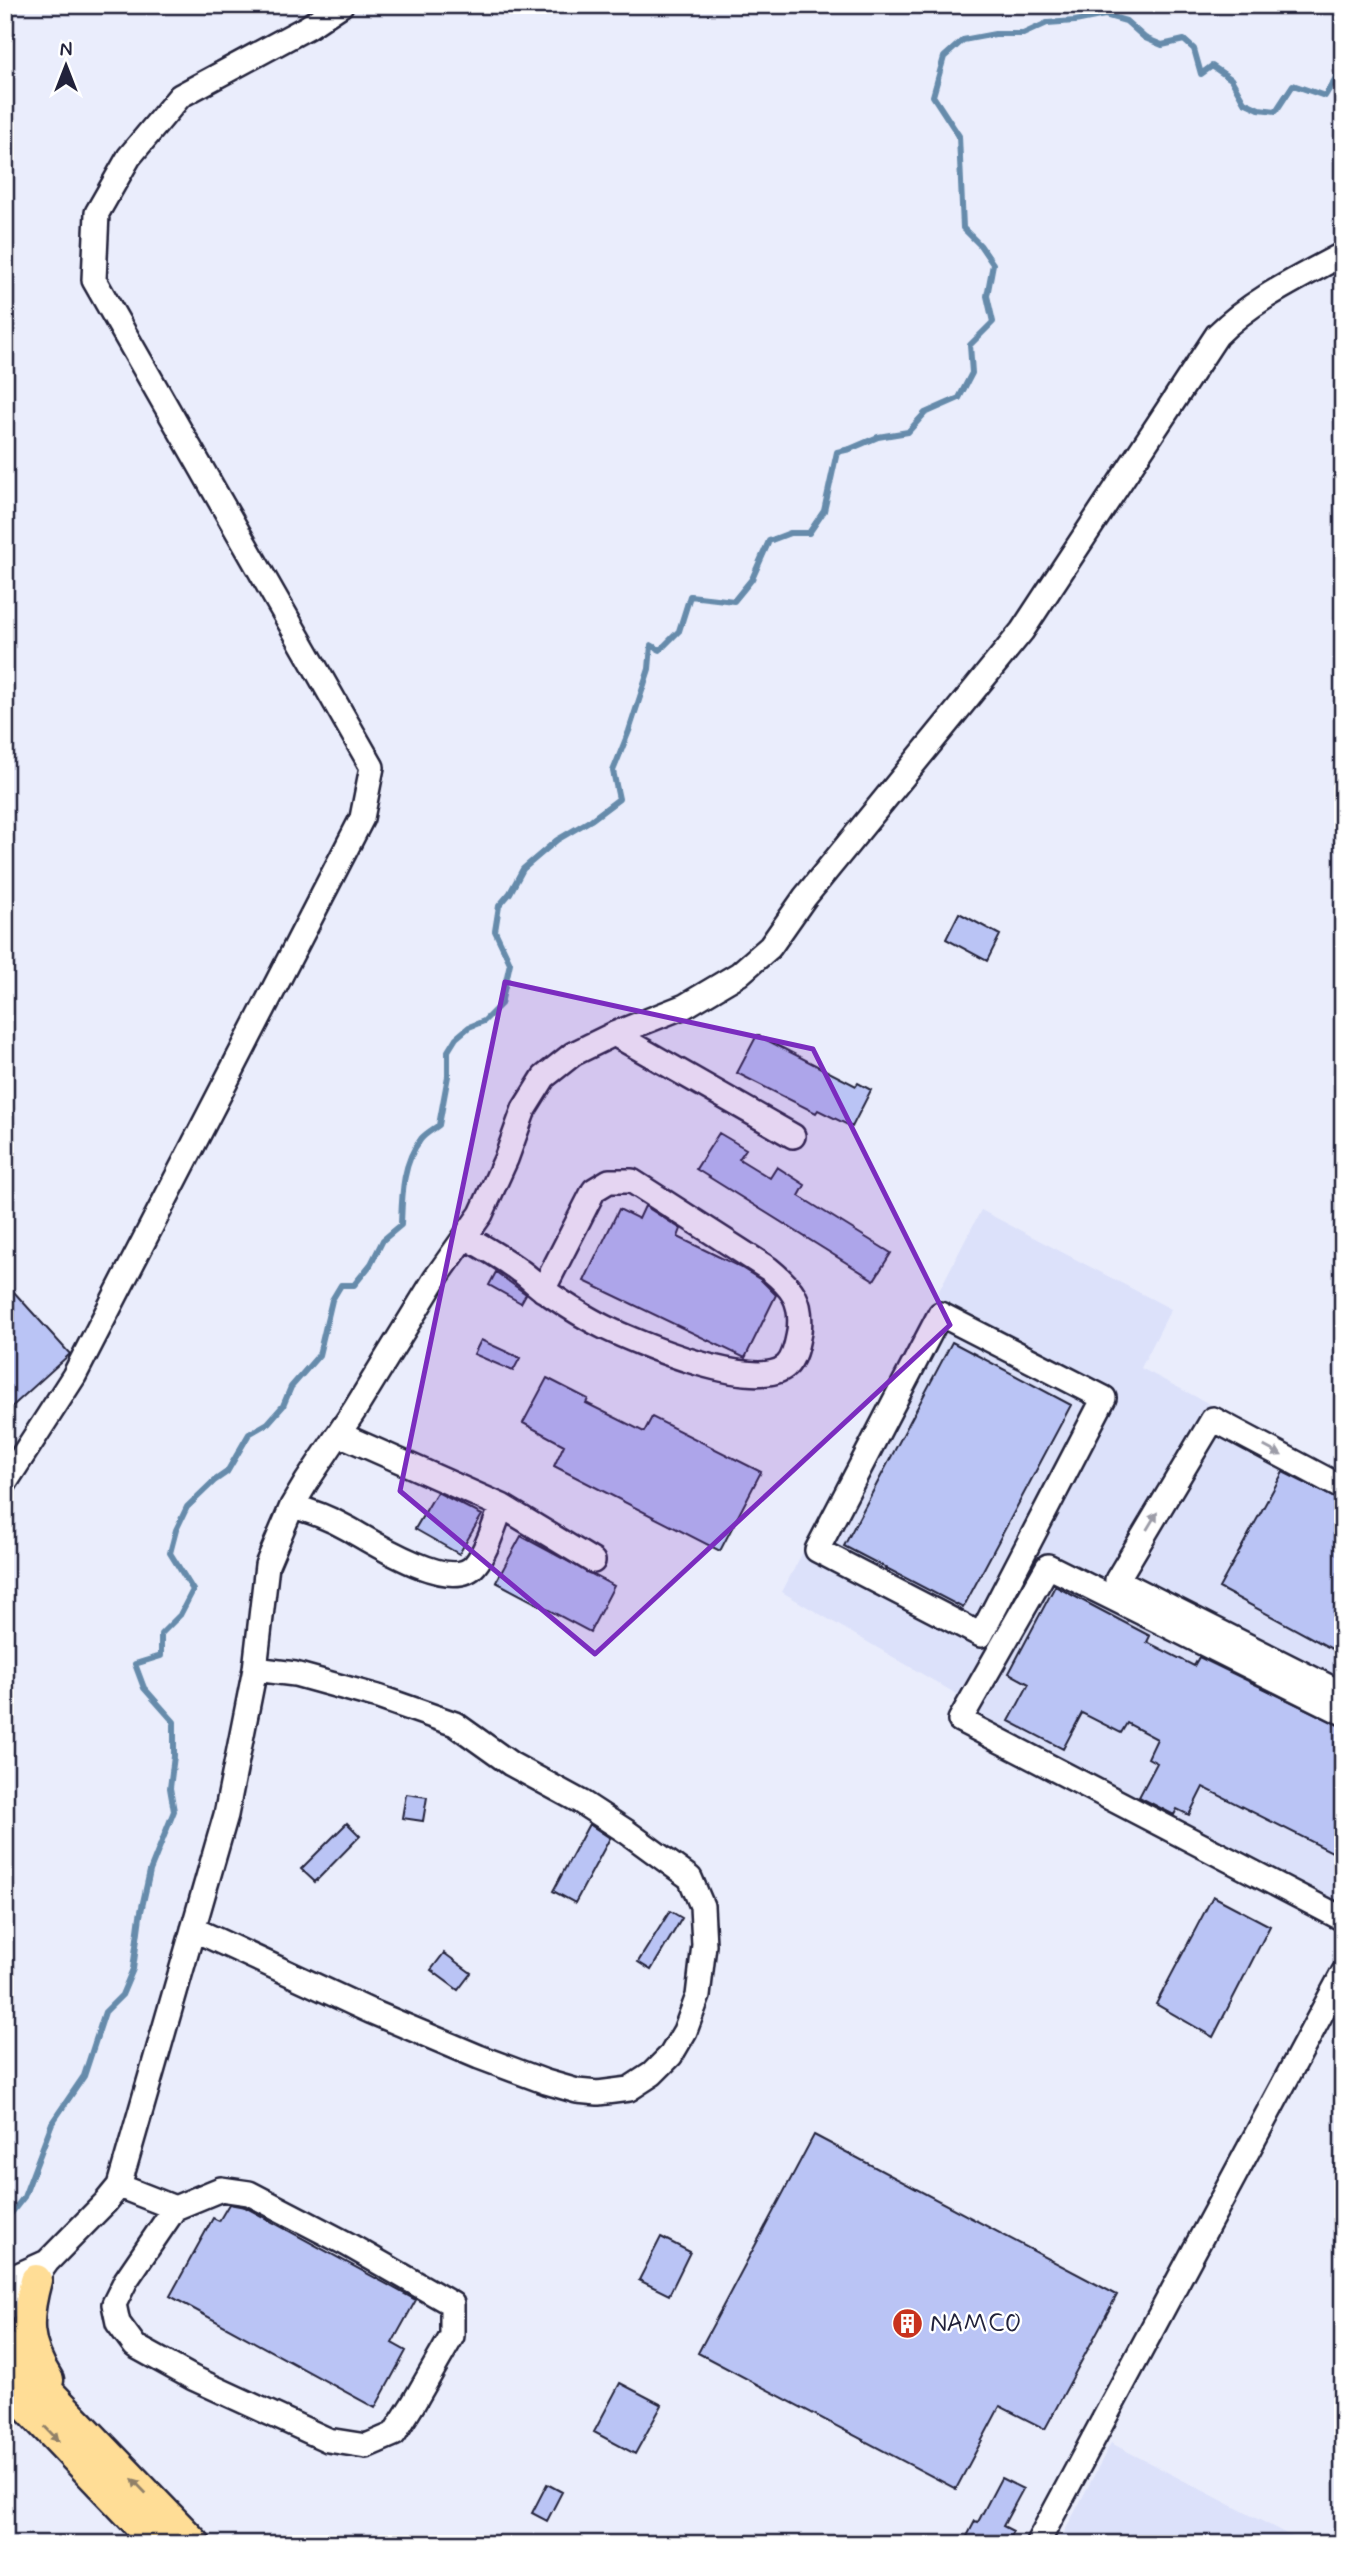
<svg xmlns="http://www.w3.org/2000/svg" width="1348" height="2549" viewBox="0 0 1348 2549" font-family="Mynerve,sans-serif">
  <style>
    .built { fill: #dce1fa }
    .lines { fill: none; stroke-linecap: round; stroke-linejoin: round }
    .stream { stroke: #668bab; stroke-width: 6 }
    .building { fill: #bac4f5; stroke: #22223b; stroke-width: 2 }
    .minor-casing { stroke: #22223b; stroke-width: 28 }
    .major-casing { stroke: #22223b; stroke-width: 35 }
    .minor { stroke: #fff; stroke-width: 23 }
    .major { stroke: #ffdd96; stroke-width: 30 }
    .oneway { fill: #9c9ca7 }
    .oneway2 { fill: #908068 }
    .marked { fill: #7b2cbf; fill-opacity: 0.2; stroke: #7b2cbf; stroke-width: 5; stroke-linejoin: round }
    .labels { text-anchor: middle; dominant-baseline: central; stroke-width: 5; stroke-linejoin: round; paint-order: stroke }
    .poi-label { font-size: 26px; fill: #22223b; stroke: #fff; text-anchor: start }
  </style>
  <rect width="100%" height="100%" fill="#eaedfc"/>
  <filter id="ink" filterUnits="userSpaceOnUse"><feTurbulence type="fractalNoise" baseFrequency=".0143" numOctaves="2"/><feDisplacementMap in="SourceGraphic" scale="14" xChannelSelector="R" yChannelSelector="G"/><feConvolveMatrix kernelMatrix="1 2 1 2 8 2 1 2 1" color-interpolation-filters="sRGB"/></filter>
  <g filter="url(#ink)">
    <path class="built" d="M981 1210 1171 1309 1141 1368 1343 1474V1924L952 1726 965 1699 782 1592Z
      M1111 2443 1306 2544H1058Z"/>
    <g class="lines">
      <path class="stream" d="M5 2221 24 2197 52 2123 84 2076 105 2012 122 1995 133 1969 140 1916 150 1871 174 1811 170 1788 174 1756V1722L144 1688 135 1664 161 1656V1634L180 1615 193 1590 170 1553 176 1530 187 1507 214 1481 227 1472 249 1434 268 1423 283 1406 291 1387 319 1355 332 1300 341 1285H354L371 1264 383 1240 401 1225C402 1196 402 1163 421 1139 426 1133 434 1129 439 1125L448 1076V1051L456 1038 469 1027 484 1021 501 1004 510 963 495 931 499 906 510 893 523 869 557 840 591 820 619 799 613 771 629 731 649 669 651 645 660 650 679 631 690 596 734 601 752 579 769 541 790 533H809L824 511 837 452 850 449 878 437 908 432 925 413 959 398 972 373 970 345 993 322 987 296 993 264 980 245 963 228 959 136 933 96 944 57 963 40 995 34H1023L1047 23 1075 21 1105 15 1126 21 1145 38 1162 45 1184 40 1194 49 1201 74 1212 66 1231 79 1244 102 1259 109 1276 111 1293 85 1325 96 1343 66"/>
    </g>
    <path class="building" d="M959 913 1000 935 987 961 946 939Z
      M757 1035 856 1086 858 1083 871 1090 852 1127 818 1110 816 1113 737 1073Z
      M719 1133 746 1149 739 1159 770 1178 777 1167 805 1185 799 1196 891 1253 874 1280 696 1169Z
      M645 1206 681 1229 678 1237 740 1267 761 1280 776 1295 745 1358 584 1281 619 1209 639 1219Z
      M496 1272 526 1294 521 1303 489 1285Z
      M13 1291 70 1354 5 1413V1299Z
      M481 1340 520 1358 513 1371 474 1354Z
      M952 1342 1071 1405 963 1608 844 1546Z
      M547 1378 588 1399 586 1403 644 1432 652 1417 761 1472 720 1551 554 1466 564 1445 523 1423Z
      M1283 1472 1343 1502V1655L1219 1588Z
      M437 1492 482 1515 459 1554 415 1529Z
      M521 1536 614 1586 590 1632 496 1582Z
      M1055 1586 1150 1636 1147 1642 1194 1666 1199 1657 1343 1727V1832L1332 1852 1203 1787 1189 1815 1177 1809 1174 1815 1139 1797 1157 1763 1148 1758 1157 1739 1127 1723 1121 1733 1082 1713 1063 1749 1009 1721 1029 1684 1009 1673Z
      M406 1794 427 1797 423 1821 402 1818Z
      M347 1823 360 1836 315 1882 301 1869Z
      M589 1824 610 1838 575 1903 553 1891Z
      M1213 1896 1270 1926 1213 2037 1156 2004Z
      M670 1911 682 1918 651 1970 638 1962Z
      M444 1953 471 1973 458 1990 431 1970Z
      M814 2135 1117 2295 1045 2429 1000 2406 956 2489 698 2353Z
      M229 2204 245 2207 416 2300 392 2343 406 2351 375 2408 170 2296 213 2218 219 2221Z
      M661 2237 690 2252 669 2295 639 2280Z
      M620 2383 662 2405 635 2454 594 2432Z
      M1001 2478 1023 2489 1003 2526 1013 2531 1006 2544H963L975 2521 978 2522Z
      M547 2484 562 2492 547 2521 532 2513Z"/>
    <g class="lines">
      <defs>
        <path id="minor" d="M614 1034 793 1136
          M466 1237C484 1248 503 1258 520 1271 529 1277 536 1285 545 1291 564 1304 584 1317 604 1327 637 1343 757 1393 786 1366 795 1358 797 1342 799 1332 803 1300 792 1288 769 1269L632 1181H609L594 1190 543 1290
          M940 1314 1104 1398 981 1635 817 1550Z
          M339 1434 502 1506 593 1561
          M5 1483 74 1376 362 818 372 767 94 280 97 213 129 157 180 96 308 27 341 5
          M1343 1488 1213 1419 1117 1580 1343 1694
          M292 1506C311 1511 329 1518 347 1528 371 1541 451 1594 475 1565 488 1550 494 1524 502 1506
          M1343 1713 1048 1566 960 1720 1343 1919
          M193 1929 370 2011 479 2057 546 2082 577 2091 598 2093 629 2089 652 2074 671 2055 685 2031 698 1996 704 1945 702 1906 690 1878 627 1832 581 1802 511 1764 455 1724 378 1697 295 1674 255 1669
          M119 2186 175 2208 221 2189 249 2193 347 2244 452 2304V2336L413 2404 394 2434 366 2446 328 2440 193 2378 135 2346 118 2323 114 2304 126 2280 175 2208
          M5 2281 47 2262
          M5 2310 25 2293 47 2262 105 2203 119 2186 226 1815 255 1669 267 1565 292 1506 307 1481 354 1411 435 1279 481 1214 506 1159 524 1109 544 1077 573 1054 614 1034 685 1006 739 974 770 947 805 897 1022 631 1217 335C1253 299 1299 278 1343 254
          M1037 2544 1343 1973"/>
        <path id="major" d="M36 2280C25 2320 25 2344 48 2380
          M5 2347 195 2544
          M5 2384 158 2544"/>
      </defs>
      <use href="#minor" class="minor-casing"/>
      <use href="#major" class="major-casing"/>
      <use href="#minor" class="minor"/>
      <use href="#major" class="major"/>
    </g>
    <defs><path id="oneway-solid" d="M-6-.8H1V-3.2L6.5 0L1 3.2V.8H-6Z" transform="scale(1.75)"/></defs>
    <g class="oneway">
      <use href="#oneway-solid" transform="translate(1273 1451) rotate(28)"/>
      <use href="#oneway-solid" transform="translate(1152 1521) rotate(-59)"/>
    </g>
    <g class="oneway2">
      <use href="#oneway-solid" transform="translate(52 2434) rotate(46)"/>
      <use href="#oneway-solid" transform="translate(139 2486) rotate(-134)"/>
    </g>
  </g>
  <path class="marked" d="M505 982 813 1049 950 1325 595 1654 400 1491Z"/>
  <defs>
    <symbol id="building-disc" viewBox="-11 -11 22 22"><circle r="9.5" fill="#c8321e" stroke="#fff"/><path d="M-4-6H4V6H1V3H-1V6H-4ZM-2.5-4.3h1.7v1.8h-1.7ZM.8-4.3h1.7v1.8H.8ZM-2.5-1h1.7V.8h-1.7ZM.8-1h1.7V.8H.8Z" fill="#fff"/></symbol>
  </defs>
  <g fill-rule="evenodd">
    <use href="#building-disc" x="890" y="2306" width="35" height="35"/>
  </g>
  <g class="labels">
    <g class="poi-label">
      <text x="930" y="2324">NAMCO</text>
    </g>
  </g>
  <rect width="1348" height="2549" fill="none" stroke="#fff" stroke-width="28"/>
  <rect x="14" y="14" width="1320" height="2521" fill="none" stroke="#22223b" stroke-width="2.5" filter="url(#ink)"/>
  <g transform="translate(66 66)" stroke="#ffffff" stroke-width="5" paint-order="stroke">
  <path d="M0-5L12 26L0 18L-12 26Z" fill="#22223b"/>
  <text y="-10" font-size="19" font-weight="bold" text-anchor="middle" fill="#22223b">N</text>
  </g>
</svg>
